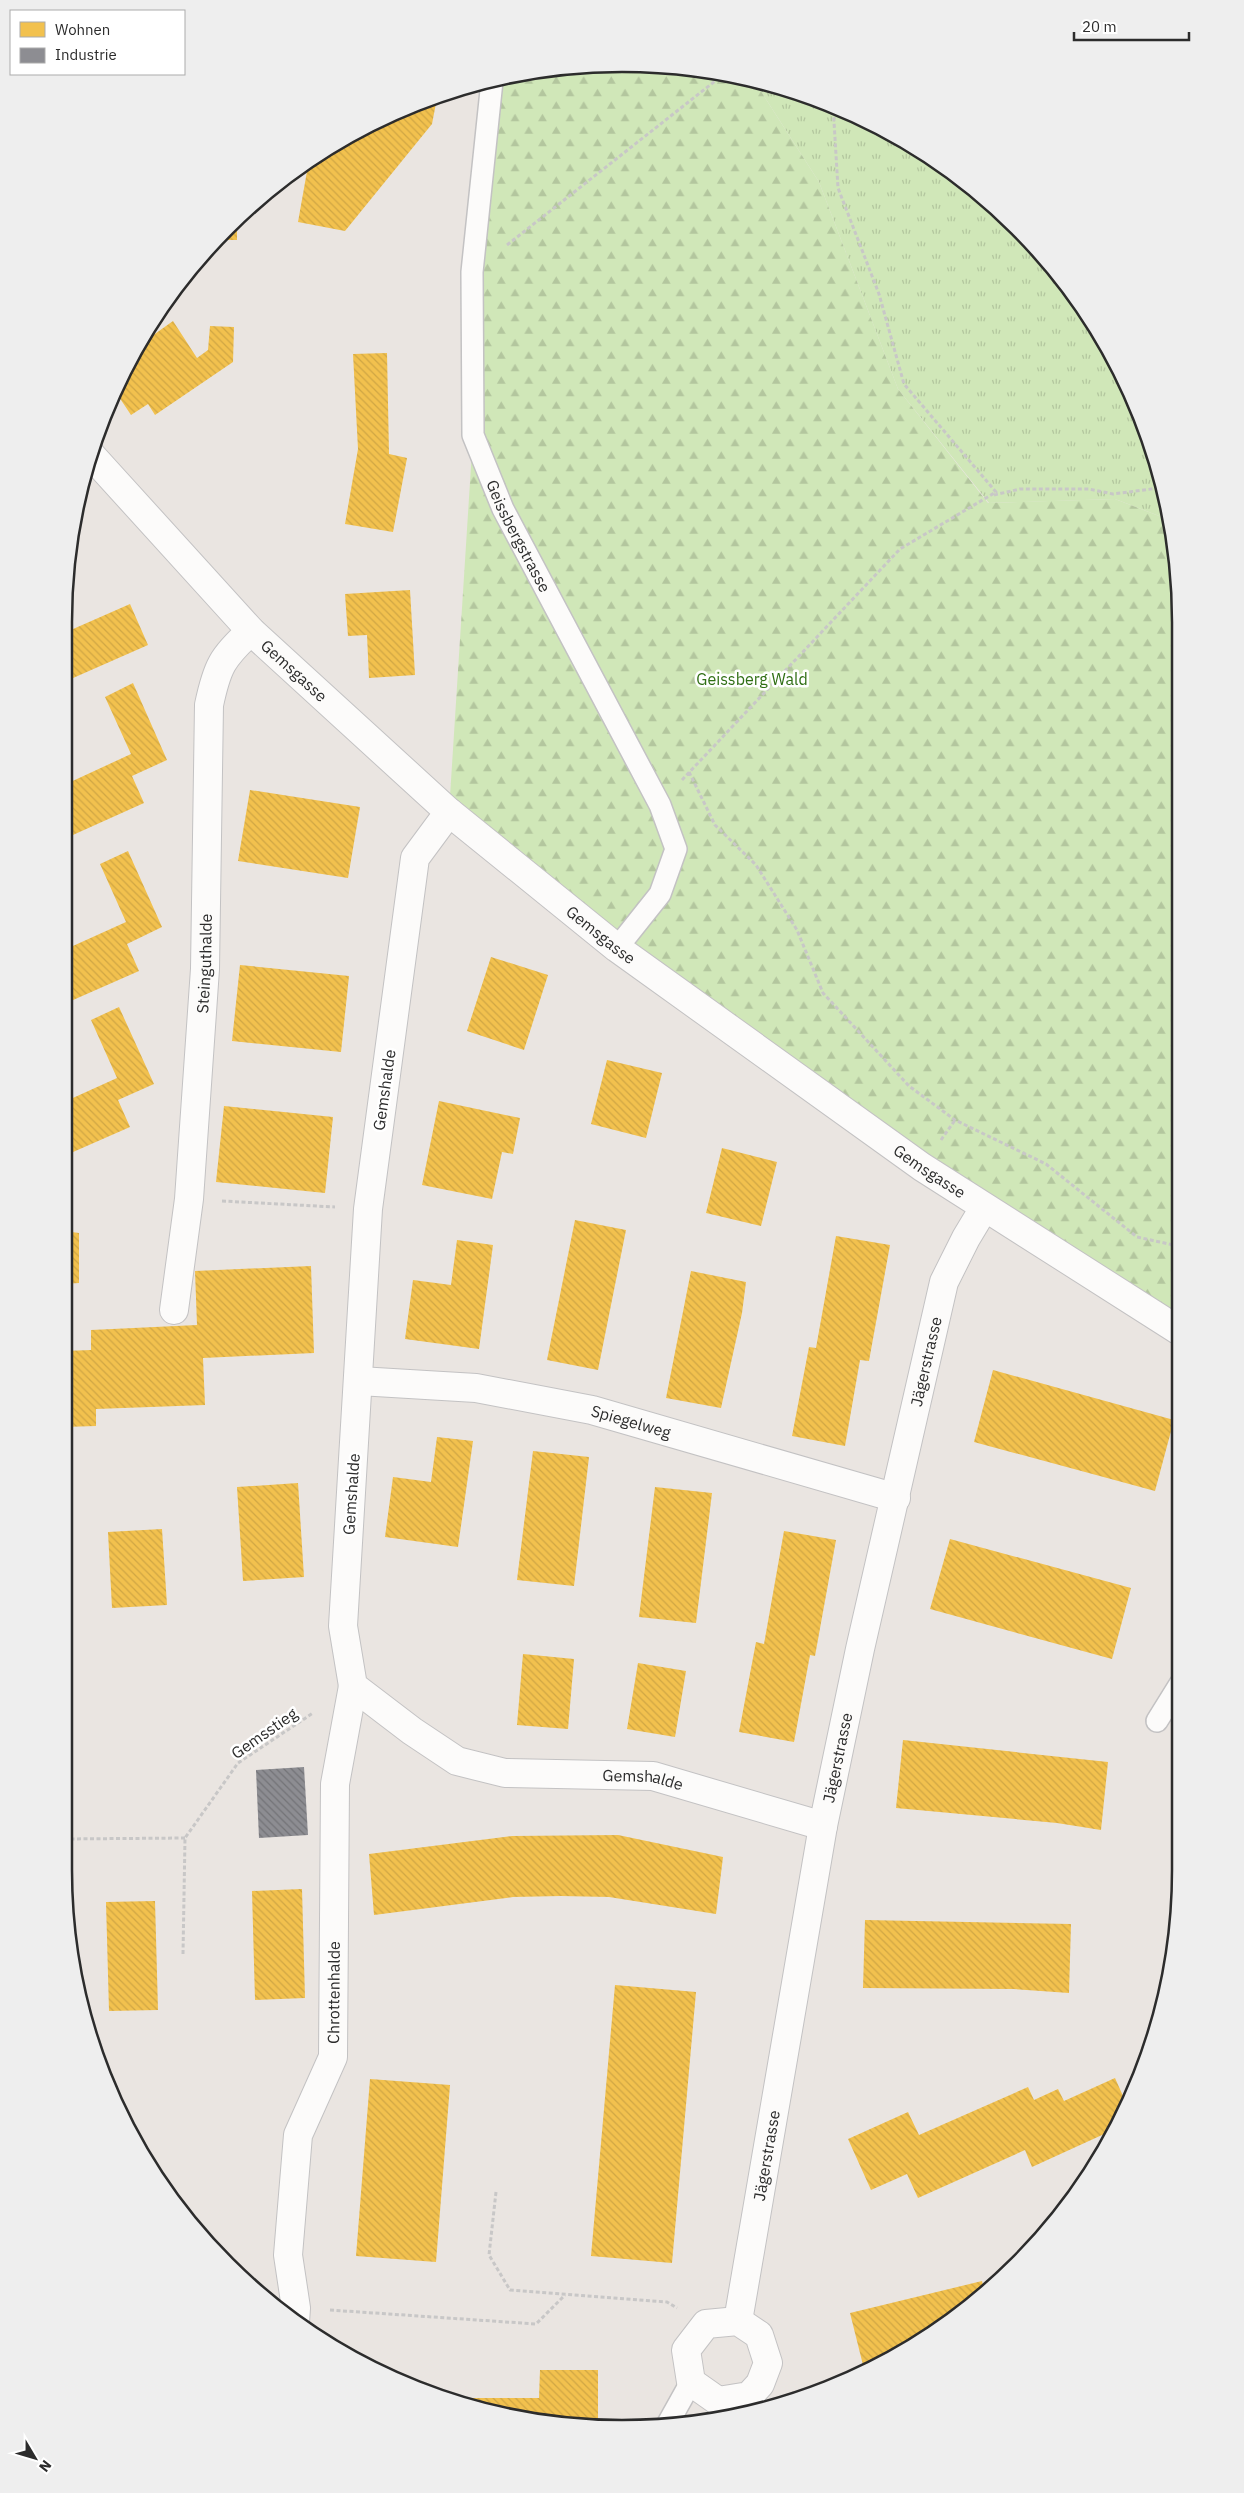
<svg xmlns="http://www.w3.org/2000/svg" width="1244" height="2493" viewBox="0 0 1244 2493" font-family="'IBM Plex Sans',sans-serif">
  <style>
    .grass { fill: url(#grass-tufts) }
    .forest { fill: url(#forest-firs) }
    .homes { fill: url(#homes-back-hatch) }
    .industry { fill: url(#industry-back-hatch) }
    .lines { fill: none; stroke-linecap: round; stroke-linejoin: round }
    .service-casing { stroke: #c3c2c3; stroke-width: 24 }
    .minor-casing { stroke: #c3c2c3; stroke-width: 30 }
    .tertiary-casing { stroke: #c3c2c3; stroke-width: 30 }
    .path { stroke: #c8c7c7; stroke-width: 3; stroke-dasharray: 4 2.5; stroke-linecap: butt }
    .service { stroke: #fcfbfa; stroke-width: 21 }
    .minor { stroke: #fcfbfa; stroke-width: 28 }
    .tertiary { stroke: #fcfbfa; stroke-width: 28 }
    .labels { text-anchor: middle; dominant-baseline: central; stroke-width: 5; stroke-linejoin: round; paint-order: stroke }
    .street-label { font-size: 16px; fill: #2c2c2c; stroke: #fff }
    .park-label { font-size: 16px; fill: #306f15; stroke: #fff }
    .rim { fill: none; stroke: #2c2c2c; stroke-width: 2.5 }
  </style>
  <defs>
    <pattern id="grass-tufts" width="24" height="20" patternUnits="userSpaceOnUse" patternTransform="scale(1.25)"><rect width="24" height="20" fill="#d0e7b8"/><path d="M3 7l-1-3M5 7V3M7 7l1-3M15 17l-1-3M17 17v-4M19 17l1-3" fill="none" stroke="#b3c69e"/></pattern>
    <pattern id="forest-firs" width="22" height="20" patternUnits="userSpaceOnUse" patternTransform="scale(1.25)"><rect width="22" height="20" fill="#d0e7b8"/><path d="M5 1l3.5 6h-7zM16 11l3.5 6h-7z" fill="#b3c69e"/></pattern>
    <pattern id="homes-back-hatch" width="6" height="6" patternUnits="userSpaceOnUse" patternTransform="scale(1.25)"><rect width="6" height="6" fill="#f2c14e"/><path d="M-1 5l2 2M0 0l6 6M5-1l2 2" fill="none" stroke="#d0a644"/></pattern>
    <pattern id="industry-back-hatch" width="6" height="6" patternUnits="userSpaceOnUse" patternTransform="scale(1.25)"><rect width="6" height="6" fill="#8d8d92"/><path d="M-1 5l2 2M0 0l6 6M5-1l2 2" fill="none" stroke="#737377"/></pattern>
  </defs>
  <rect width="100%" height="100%" fill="#eae5e1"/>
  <path class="grass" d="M755 82 836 106 962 179 1065 282 1138 409 1167 519 1115 499 989 503 898 389 819 182Z"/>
  <path class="forest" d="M622 64 731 75 755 82 819 182 898 389 988 503 1115 499 1167 519 1175 549 1178 1330 984 1208 449 812 473 435 492 81 513 74Z"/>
  <path class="homes" d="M437 98 432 124 345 231 298 222 309 160 409 106Z
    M237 219V240H217L227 227Z
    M173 321 197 358 208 350 210 326 234 327 233 362 155 415 148 404 131 415 115 391 136 353 147 345 145 341Z
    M387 353 389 454 407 458 393 532 345 524 358 449 353 354Z
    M410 590 415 675 369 678 367 635 348 636 345 594Z
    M130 604 148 645 64 682V633Z
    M133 683 167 760 132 776 144 803 64 839V785L131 754 105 697Z
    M250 790 360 807 348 878 238 861Z
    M128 851 162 927 127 944 139 971 64 1004V950L126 922 100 864Z
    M491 957 548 975 524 1050 467 1031Z
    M240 965 349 976 341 1052 232 1041Z
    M119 1007 154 1084 118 1100 130 1127 64 1156V1102L117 1078 91 1020Z
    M607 1060 662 1073 646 1138 591 1124Z
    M439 1101 520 1118 513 1154 502 1152 492 1199 422 1185Z
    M224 1106 333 1117 325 1193 216 1182Z
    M722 1148 777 1162 761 1226 706 1213Z
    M575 1220 626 1230 598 1370 547 1360Z
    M64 1231 79 1233V1283L64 1284Z
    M836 1236 890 1245 869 1361 860 1360 845 1446 792 1436 809 1347 816 1348Z
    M457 1240 493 1245 479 1349 405 1339 413 1280 451 1285Z
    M311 1266 314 1353 203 1358 205 1405 96 1409V1426L64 1427V1351L91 1350V1330L197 1325 195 1271Z
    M691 1271 746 1282 742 1313 721 1408 666 1398Z
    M993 1370 1174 1420 1155 1491 974 1442Z
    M437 1437 473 1441 458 1547 385 1537 393 1477 431 1482Z
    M533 1451 589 1457 574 1586 517 1580Z
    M298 1483 304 1577 243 1581 237 1487Z
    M655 1487 712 1493 696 1623 639 1617Z
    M162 1529 167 1605 112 1608 108 1532Z
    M784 1531 836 1540 815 1656 810 1655 794 1742 739 1732 756 1642 764 1644Z
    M950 1539 1131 1588 1112 1659 930 1609Z
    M523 1654 574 1659 568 1729 517 1725Z
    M638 1663 686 1671 675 1737 627 1729Z
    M903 1740 1108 1762 1101 1830 1057 1823 896 1808Z
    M618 1835 723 1857 716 1914 609 1897 561 1896 513 1897 374 1915 369 1854 512 1836Z
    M302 1889 305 1998 255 2000 252 1891Z
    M155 1901 158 2010 109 2011 106 1902Z
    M865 1920 1071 1924 1069 1993 1013 1989 863 1988Z
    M615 1985 696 1992 672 2263 591 2256Z
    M1115 2078 1127 2105 1113 2130 1032 2167 1025 2150 918 2198 907 2174 871 2190 848 2139 908 2112 919 2135 1028 2087 1034 2100 1058 2089 1064 2101Z
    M370 2079 450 2085 436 2262 356 2256Z
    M982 2281 985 2294 962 2314 865 2373 850 2313Z
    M540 2370H598V2428L513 2418 445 2398H539Z"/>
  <path class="industry" d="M304 1767 308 1835 259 1838 256 1770Z"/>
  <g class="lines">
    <defs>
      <g id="service">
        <path id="s1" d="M492 81 472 272 473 435 503 509 660 805 676 849 660 894 617 948"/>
        <path d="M1157 1721 1180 1684"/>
        <path d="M667 2425 691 2382"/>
      </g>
      <g id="minor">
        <path id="s2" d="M449 812 415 858 368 1209 343 1626 353 1686 412 1731 457 1761 505 1773 653 1776 823 1826"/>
        <path id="s3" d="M174 1310 189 1199 205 969 209 705C217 667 222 657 251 631"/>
        <path id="s4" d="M359 1381 476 1388 592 1410 896 1498"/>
        <path id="s5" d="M738 2321 823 1826 860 1649 944 1282 966 1238 984 1208"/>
        <path d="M738 2321 759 2335 768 2363 760 2384 749 2396 718 2401 691 2382 686 2350 706 2324Z"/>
        <path id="s6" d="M295 2322 296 2308 288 2255 298 2135 333 2057 335 1784 353 1686"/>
      </g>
      <g id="tertiary">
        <path id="s7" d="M92 456 251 631 449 812 617 948 922 1167 1178 1330"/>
      </g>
    </defs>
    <use href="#service" class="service-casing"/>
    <use href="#minor" class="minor-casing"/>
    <use href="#tertiary" class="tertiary-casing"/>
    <path class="path" d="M507 245 724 74
      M994 495 1020 489H1089L1113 494 1159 488
      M689 772 715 825 756 865 797 930 823 993 909 1086 955 1120 1046 1164 1137 1237 1178 1246
      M682 780 900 549 996 492 904 384 879 294 838 188 833 105
      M941 1140 955 1120
      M222 1201 335 1207
      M64 1839 185 1838
      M183 1954 185 1838 238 1763 313 1713
      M496 2192 489 2255 510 2290 667 2302 677 2308
      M330 2310 536 2324 565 2295
      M792 2393H818"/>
    <use href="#service" class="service"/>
    <use href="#minor" class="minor"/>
    <use href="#tertiary" class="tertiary"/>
  </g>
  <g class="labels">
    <g class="street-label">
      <text stroke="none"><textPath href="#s1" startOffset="466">Geissbergstrasse</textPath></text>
      <text stroke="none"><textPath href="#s7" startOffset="295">Gemsgasse</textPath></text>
      <text stroke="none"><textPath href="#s7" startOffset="700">Gemsgasse</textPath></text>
      <text stroke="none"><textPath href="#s3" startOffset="348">Steinguthalde</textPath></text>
      <text transform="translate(384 1090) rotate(-82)">Gemshalde</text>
      <text stroke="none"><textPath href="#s7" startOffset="1105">Gemsgasse</textPath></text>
      <text stroke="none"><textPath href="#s5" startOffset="978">Jägerstrasse</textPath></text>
      <text stroke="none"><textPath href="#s4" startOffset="276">Spiegelweg</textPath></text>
      <text transform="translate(351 1494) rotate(-86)">Gemshalde</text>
      <text transform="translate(264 1733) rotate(-35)">Gemsstieg</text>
      <text stroke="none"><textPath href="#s5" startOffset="572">Jägerstrasse</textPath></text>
      <text stroke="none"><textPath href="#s2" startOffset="1206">Gemshalde</textPath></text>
      <text stroke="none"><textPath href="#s6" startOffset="338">Chrottenhalde</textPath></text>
      <text stroke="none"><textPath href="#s5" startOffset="168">Jägerstrasse</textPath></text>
    </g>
    <g class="park-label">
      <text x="752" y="679">Geissberg Wald</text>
    </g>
  </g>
  <path d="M0 0H1244V2493H0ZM622 72H622A550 550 0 0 1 1172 622V1870A550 550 0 0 1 622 2420H622A550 550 0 0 1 72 1870V622A550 550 0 0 1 622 72Z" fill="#eee" fill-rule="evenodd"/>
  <path class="rim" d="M622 72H622A550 550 0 0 1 1172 622V1870A550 550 0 0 1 622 2420H622A550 550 0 0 1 72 1870V622A550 550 0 0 1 622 72Z"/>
  <rect x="10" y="10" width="175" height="65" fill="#ffffff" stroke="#ababab"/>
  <rect x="20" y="22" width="25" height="15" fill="#f2c14e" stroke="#ababab"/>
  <text x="55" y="35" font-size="15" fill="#2c2c2c">Wohnen</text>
  <rect x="20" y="48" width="25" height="15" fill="#8d8d92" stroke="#ababab"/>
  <text x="55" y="60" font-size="15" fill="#2c2c2c">Industrie</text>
  <g transform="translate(35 2458) rotate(128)" stroke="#ffffff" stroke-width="4" paint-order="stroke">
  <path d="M0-4L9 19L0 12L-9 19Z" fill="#2c2c2c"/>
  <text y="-8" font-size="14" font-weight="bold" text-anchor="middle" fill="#2c2c2c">N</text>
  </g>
  <path d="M1074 32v8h115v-8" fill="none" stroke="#2c2c2c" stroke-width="2.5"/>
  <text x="1082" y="32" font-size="15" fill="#2c2c2c" stroke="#ffffff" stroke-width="4" paint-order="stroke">20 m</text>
</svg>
